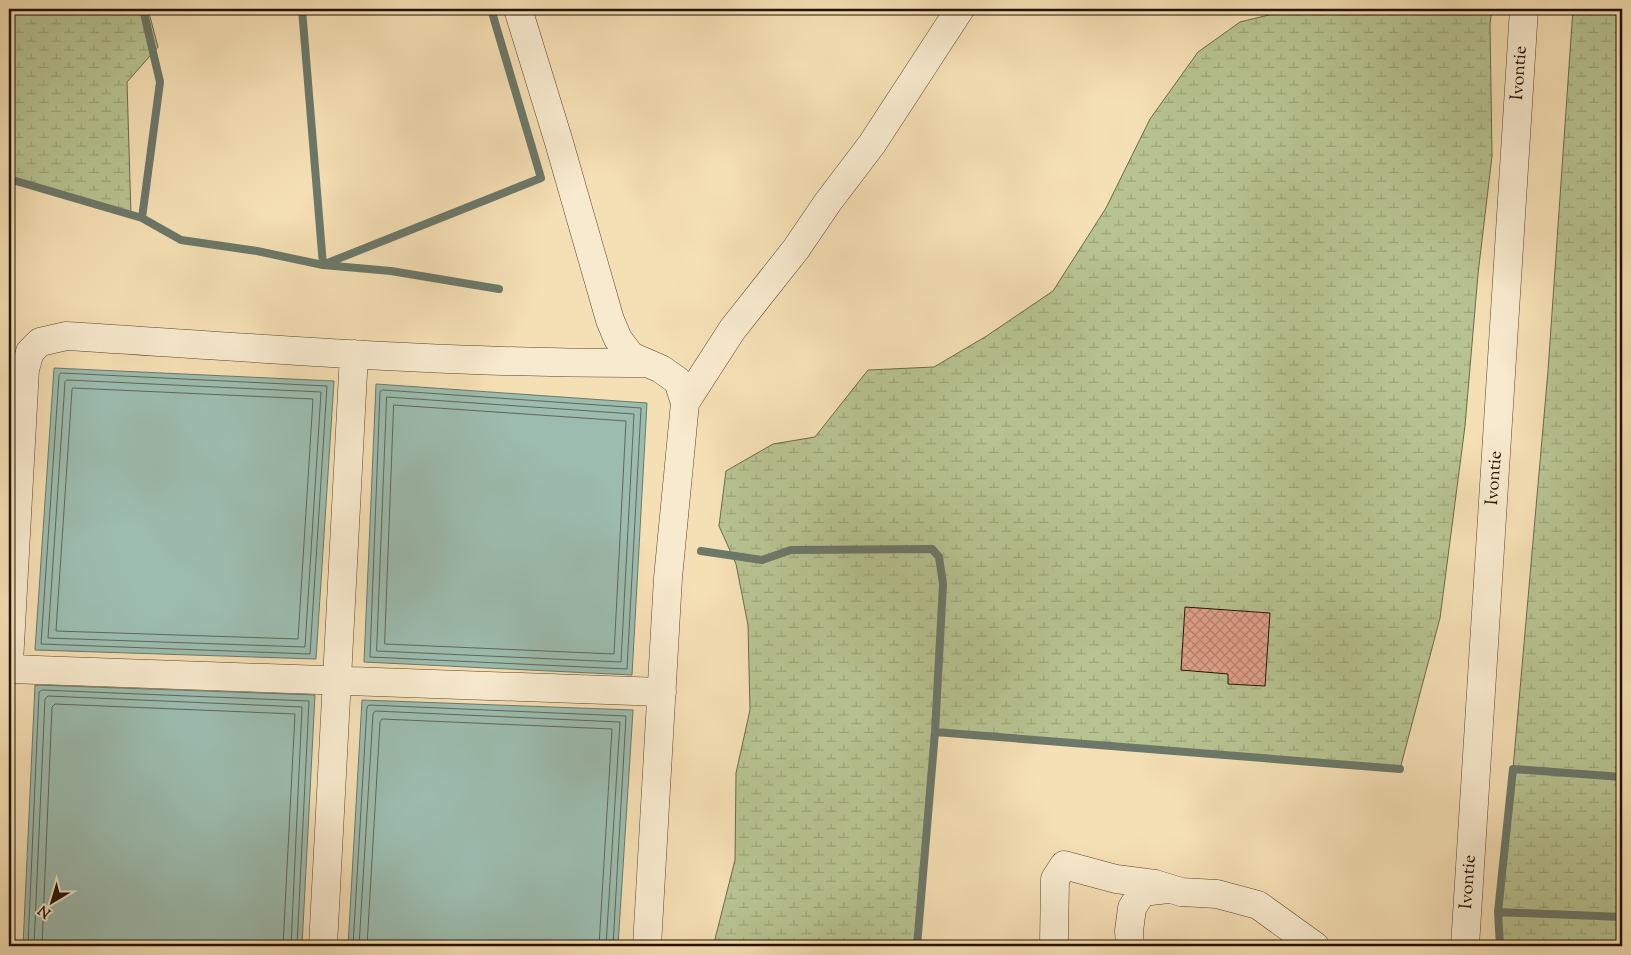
<svg xmlns="http://www.w3.org/2000/svg" width="1631" height="955" viewBox="0 0 1631 955" font-family="'Sorts Mill Goudy',serif">
  <style>
    .wetland { fill: url(#wetland-marsh); stroke: #6d6a48 }
    .water { fill: #9cbcaf; stroke: #6c7869 }
    .lines { fill: none; stroke-linecap: round; stroke-linejoin: round }
    .shore { stroke: #606758; stroke-width: 1 }
    .stream { stroke: #6c7869; stroke-width: 8 }
    .building { fill: url(#building-cross-hatch); stroke: #231200 }
    .minor-casing { stroke: #58452d; stroke-width: 29 }
    .minor { stroke: #f8eace; stroke-width: 28 }
    .labels { text-anchor: middle; dominant-baseline: central; stroke-width: 4; stroke-linejoin: round; paint-order: stroke }
    .street-label { font-size: 18px; fill: #231200; stroke: #f8eace }
  </style>
  <defs>
    <pattern id="wetland-marsh" width="20" height="14" patternUnits="userSpaceOnUse" patternTransform="scale(1.25)"><rect width="20" height="14" fill="#b7c391"/><path d="M1 5h8M5 5V1M11 12h8M15 12V8" fill="none" stroke="#9da67b"/></pattern>
    <pattern id="building-cross-hatch" width="8" height="8" patternUnits="userSpaceOnUse" patternTransform="scale(1.25)"><rect width="8" height="8" fill="#e2a18b"/><path d="M0 0l8 8M0 8l8-8" fill="none" stroke="#b7826f"/></pattern>
  </defs>
  <rect width="100%" height="100%" fill="#f5dfb4"/>
  <filter id="stains"><feTurbulence type="fractalNoise" baseFrequency=".004" numOctaves="4"/><feColorMatrix values="0 0 0 0 .2 0 0 0 0 .09 0 0 0 0 .02 0 0 0 .5 -.17"/></filter>
  <radialGradient id="worn" r=".72"><stop offset=".6" stop-color="#630" stop-opacity="0"/><stop offset="1" stop-color="#630" stop-opacity=".3"/></radialGradient>
  <path class="wetland" d="M9 9H148L158 47 127 82 131 215 9 180Z
    M1285 9H1492L1490 24 1492 156 1478 274 1465 426 1440 618 1400 769 935 732 917 946H715V939L735 860 736 773 750 710 748 625 736 564 719 526 726 471 773 444 815 437 868 370 934 367 985 337 1053 291 1106 208 1150 119 1198 52 1240 22 1281 12Z
    M1573 9H1622V946H1500L1498 912 1513 769 1548 371Z"/>
  <path class="water" d="M54 368 334 381 316 659 35 650Z
    M376 384 647 403 632 675 364 662Z
    M35 685 315 695 302 946H23Z
    M362 700 633 710 618 946H348Z"/>
  <g class="lines">
    <path class="shore" d="M61 373 327 386 310 654 41 644 59 376Z
      M67 380 321 392 305 647 48 638 65 382Z
      M73 388 313 399 298 639 56 631 72 390Z
      M383 390 641 408 627 669 370 657 380 392Z
      M387 397 634 414 621 662 377 651Z
      M394 405 626 421 614 654 385 644Z
      M28 946 39 692 42 690 309 701 297 946
      M34 946 45 699 48 696 302 707 291 946
      M42 946 52 707 55 704 295 714 283 946
      M353 946 367 707 369 705 626 716 613 946
      M359 946 373 714 375 711 620 722 606 946
      M367 946 380 722 382 719 612 729 599 946"/>
    <path class="stream" d="M302 9 323 265
      M9 179 142 218 181 240 257 251 323 265 391 271 499 289
      M142 218 160 82 143 9
      M325 264 541 178 491 9
      M701 551 762 560 791 550 932 549 939 557 943 584 935 732 917 946
      M935 732 1400 769
      M1498 912 1622 917
      M1500 946 1498 912 1513 769 1622 777"/>
  </g>
  <path class="building" d="M1185 607 1270 613 1265 686 1228 684V674L1181 670Z"/>
  <g class="lines">
    <defs>
      <path id="minor" d="M518 9 558 139 610 320 618 339 631 356 661 369 678 381 685 403 668 578 647 946
        M685 403 732 330 796 249 828 202 872 144 960 9
        M9 663 25 369 30 352 40 342 66 336C259 348 452 364 645 363
        M9 669 662 692
        M1054 943 1055 879 1064 865 1116 879 1155 884 1181 892 1217 894 1258 905 1315 946
        M323 946 354 354
        M1130 946 1129 931 1132 908 1142 892 1168 889
        M1465 946 1524 9"/>
    </defs>
    <use href="#minor" class="minor-casing"/>
    <use href="#minor" class="minor"/>
  </g>
  <g class="labels">
    <g class="street-label">
      <text transform="translate(1520 73) rotate(-86)">Ivontie</text>
      <text transform="translate(1495 478) rotate(-86)">Ivontie</text>
      <text transform="translate(1469 882) rotate(-86)">Ivontie</text>
    </g>
  </g>
  <rect width="1631" height="955" fill="none" stroke="#f5dfb4" stroke-width="30"/>
  <rect x="10" y="10" width="1611" height="935" fill="none" stroke="#231200" stroke-width="2.5"/>
  <rect x="15" y="15" width="1601" height="925" fill="none" stroke="#231200"/>
  <g transform="translate(52 902) rotate(218)" stroke="#f8eace" stroke-width="4" paint-order="stroke">
  <path d="M0-4L9 19L0 12L-9 19Z" fill="#231200"/>
  <text y="-8" font-size="14" font-weight="bold" text-anchor="middle" fill="#231200">N</text>
  </g>
  <rect width="100%" height="100%" filter="url(#stains)"/>
  <rect width="100%" height="100%" fill="url(#worn)"/>
</svg>
